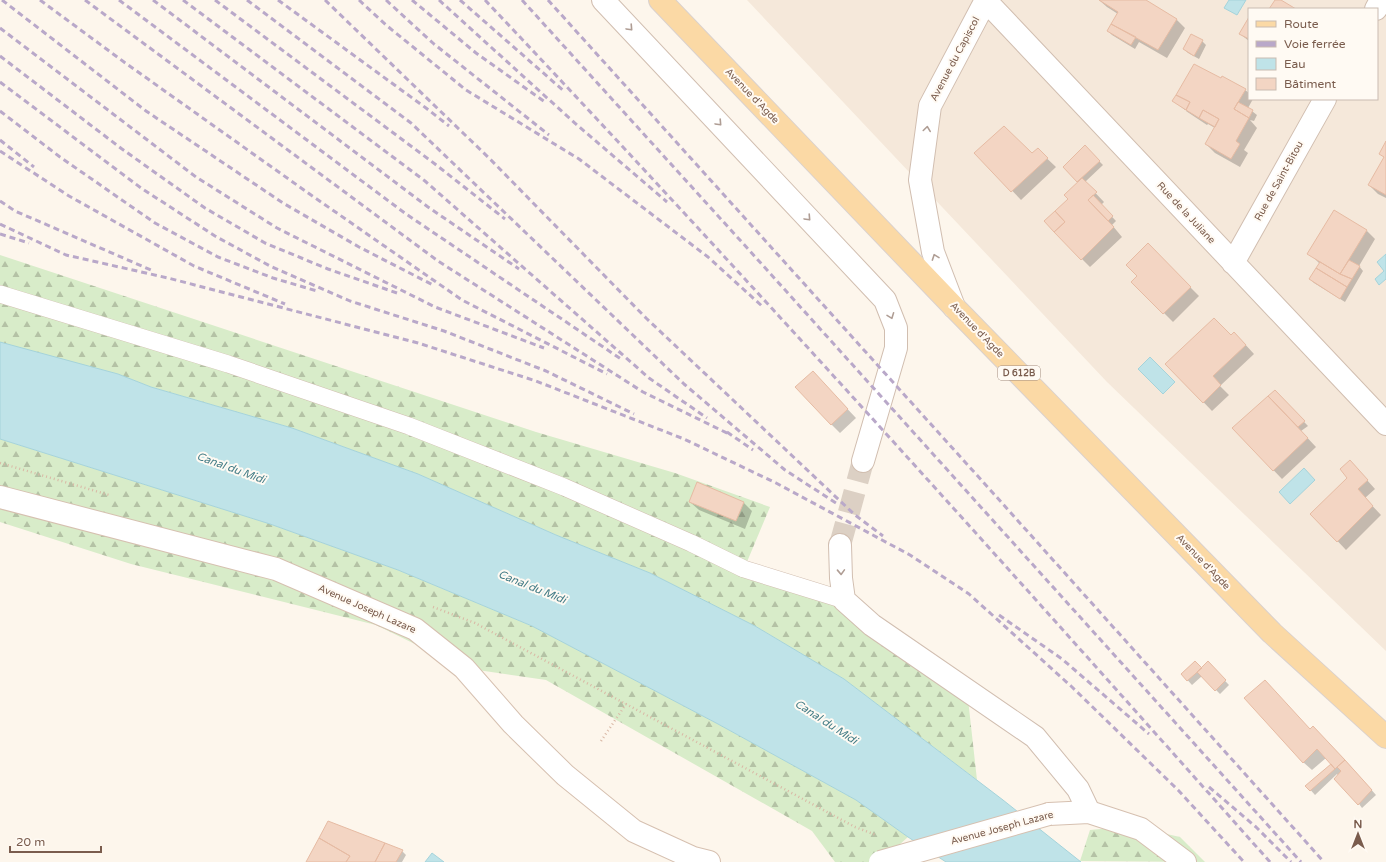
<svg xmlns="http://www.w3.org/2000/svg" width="1386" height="862" viewBox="0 0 1386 862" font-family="'Varela Round',sans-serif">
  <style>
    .residential { fill: #f5e8da; fill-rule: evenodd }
    .forest { fill: url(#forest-firs) }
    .water { fill: #bfe3e8; stroke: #a5d3da }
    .shadow { fill: #0003 }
    .building { fill: #f3d5c3; stroke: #e6bba3 }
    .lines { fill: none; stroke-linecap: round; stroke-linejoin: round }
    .minor-tunnel { stroke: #dcd0c4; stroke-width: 22; stroke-dasharray: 22 11; stroke-linecap: butt }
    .service-casing { stroke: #d1beb0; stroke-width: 18 }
    .minor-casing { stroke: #d1beb0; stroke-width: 24 }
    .secondary-casing { stroke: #d6c0b0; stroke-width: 24 }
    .primary-casing { stroke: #dad1cd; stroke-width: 24 }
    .path { stroke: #d9b8a5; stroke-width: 2.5; stroke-dasharray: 1 3; stroke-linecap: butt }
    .service { stroke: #fff; stroke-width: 17 }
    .minor { stroke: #fff; stroke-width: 22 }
    .secondary { stroke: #fff; stroke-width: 22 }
    .primary { stroke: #fbd9a5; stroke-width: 22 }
    .rail { stroke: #b9a8c9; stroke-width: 3; stroke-dasharray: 6 4; stroke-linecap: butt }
    .secondary-bridge-casing { stroke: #d6c0b0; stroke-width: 24; stroke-linecap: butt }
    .secondary-bridge { stroke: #fff; stroke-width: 22 }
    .oneway { stroke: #af9d94 }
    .labels { text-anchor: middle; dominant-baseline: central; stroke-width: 4; stroke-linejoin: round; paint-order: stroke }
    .shield { fill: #fffaf3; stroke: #a28b7f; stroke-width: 1 }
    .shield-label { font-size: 9px; font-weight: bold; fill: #7a5c4d }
    .street-label { font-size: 10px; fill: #7a5c4d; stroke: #fffaf3 }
    .water-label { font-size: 11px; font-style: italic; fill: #437c86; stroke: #fffaf3 }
  </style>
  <defs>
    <pattern id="forest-firs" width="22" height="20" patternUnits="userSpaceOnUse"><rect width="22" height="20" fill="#d8ecc9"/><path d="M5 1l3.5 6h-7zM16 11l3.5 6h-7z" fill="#b4c2a5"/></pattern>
  </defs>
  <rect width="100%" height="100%" fill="#fdf6ec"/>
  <path class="residential" d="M747 0H1386V651L1107 382ZM1249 9H1377V99H1249Z"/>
  <path class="forest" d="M0 255 536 432 675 473 770 507 744 569 844 600 967 690 977 780 844 679 755 626 650 573 556 535 418 474 292 428 151 387 118 374 0 345Z
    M0 439 270 524 398 570 532 626 718 724 856 800 908 837 880 862H835L812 831 546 680 464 668 376 625 131 564 0 522Z
    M1131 826 1180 837 1205 862 1080 861 1090 830Z"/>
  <path class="water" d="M1229 0H1246L1237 15 1224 8Z
    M1386 254V279L1379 285 1375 279 1384 271 1377 262Z
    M0 342 118 374 151 387 292 428 418 474 556 535 650 573 755 626 844 679 1003 800 1081 862H946L908 837 856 800 718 724 532 626 398 570 270 524 0 439Z
    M1150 357 1175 382 1163 394 1138 369Z
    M1304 468 1315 480 1290 504 1279 492Z
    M432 853 444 862H425Z"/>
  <path class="shadow" d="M1099 0H1144L1176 19 1185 28 1167 58 1139 42 1135 49 1112 35 1108 31 1118 14 1107 7Z
    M1249 19V41L1240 34Z
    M1202 41 1206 45 1199 59 1188 53 1184 49Z
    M1245 90 1249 93V99H1253L1248 108 1257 115 1254 121 1250 120 1257 128 1244 150 1248 153 1240 167 1215 153 1206 144 1215 128 1208 124 1207 125 1186 111 1190 105H1187L1185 110 1174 101Z
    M1386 144V198L1378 194 1369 185 1385 158 1381 154Z
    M1085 147 1103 165 1085 182 1104 202 1101 205 1116 221 1112 225 1122 237 1090 267 1055 232 1069 199 1079 182 1064 167Z
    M1038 150 1056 167 1021 200 976 153 1032 154Z
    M1367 231 1375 239 1359 266 1363 271 1345 302 1314 283 1310 279 1320 264 1309 253Z
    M1148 245 1199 296 1173 322 1133 282 1138 276Z
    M1231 337 1243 342 1254 354 1220 386 1229 395 1212 411 1167 364Z
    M821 381 856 418 840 433 831 424Z
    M1274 391 1308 426 1301 431 1316 447 1282 479 1234 429Z
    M1358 470 1375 489 1365 498 1381 515 1346 550 1312 514Z
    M690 502 744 503 752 511 745 529 699 510Z
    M1208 663 1229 685 1220 694 1202 676 1192 685 1182 674 1202 669Z
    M1313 727 1353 769 1376 795 1362 808 1337 774 1315 795 1307 786 1332 764 1326 758 1312 770 1303 762 1310 730Z
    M402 851 406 855 402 862H306Z"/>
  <path class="building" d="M1099 0H1146L1177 19 1158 50 1111 24 1118 12Z
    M1275 0H1281L1296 9H1269Z
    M1249 17V39L1239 34Z
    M1111 24 1136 37 1131 45 1107 31Z
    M1191 34 1203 40 1194 56 1183 49Z
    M1194 64 1221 78 1222 76 1246 89 1234 109 1249 118 1236 141 1240 144 1231 159 1205 144 1219 119 1203 110 1199 118 1186 110 1190 102 1176 95Z
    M1176 95 1190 102 1186 110 1172 101Z
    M1238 102 1253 110 1249 118 1234 109Z
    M1203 110 1219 119 1215 127 1199 118Z
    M1004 126 1032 153 1038 148 1048 158 1011 192 974 153Z
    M1386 141V195L1368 185 1384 157 1379 154Z
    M1085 145 1100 161 1077 182 1063 167Z
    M1082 178 1097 192 1088 200 1114 227 1081 260 1054 232 1065 222 1055 211 1068 199 1064 195Z
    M1093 195 1113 216 1108 221 1088 200Z
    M1334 210 1367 230 1340 274 1307 254Z
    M1055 211 1065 222 1054 232 1044 221Z
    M1148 243 1191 287 1163 314 1131 282 1137 276 1126 265Z
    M1349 260 1360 266 1352 279 1340 274Z
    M1320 262 1340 274 1352 279 1347 287 1316 268Z
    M1316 268 1347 287 1340 299 1309 279Z
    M1214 318 1231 335 1234 332 1246 345 1213 376 1221 385 1203 403 1165 364Z
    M813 371 848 409 831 425 795 387Z
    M1275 390 1305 421 1298 427 1268 396Z
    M1268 396 1308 438 1273 471 1232 428Z
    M1350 460 1368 480 1358 489 1373 506 1337 542 1310 514 1347 478 1340 469Z
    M697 482 744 502 736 521 689 502Z
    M1195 661 1202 668 1187 681 1181 674Z
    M1208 661 1226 680 1215 691 1197 672Z
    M1265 680 1310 729 1313 726 1345 760 1337 767 1335 769 1317 749 1303 763 1244 698Z
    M1345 760 1372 790 1358 805 1334 779 1341 771 1337 767Z
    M1331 764 1335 769 1310 791 1305 786Z
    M328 821 385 843 375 862H346L350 856 319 838Z
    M319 838 350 856 346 862H306Z
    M385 843 403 850 396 862H375Z"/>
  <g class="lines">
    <path class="minor-tunnel" d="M840 545 863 461"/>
    <defs>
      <path id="service" d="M0 294 228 364 409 426 564 487 691 543 744 569 844 600"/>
      <path id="minor" d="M603 0 885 300 896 328V348L863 461
        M986 1 1386 424
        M1376 9 1381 0
        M1233 263 1325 99
        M954 307 933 252 920 180 930 106 986 0
        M840 545 841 578 844 600 872 625 1035 737 1078 789 1089 812"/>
      <path id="secondary" d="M0 497 276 569 415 629 464 668 513 724 565 775 634 831 693 858 709 862
        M1049 814 1089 812 1141 829 1185 862"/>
      <path id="primary" d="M660 0 954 307 1272 633 1386 737"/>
    </defs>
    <use href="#service" class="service-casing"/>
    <use href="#minor" class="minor-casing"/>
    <use href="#secondary" class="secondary-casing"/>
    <use href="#primary" class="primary-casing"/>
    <path class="path" d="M0 463 109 495
      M433 607 475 623 855 827 876 835
      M601 741 626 704"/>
    <use href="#service" class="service"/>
    <use href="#minor" class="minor"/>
    <use href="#secondary" class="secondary"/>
    <use href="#primary" class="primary"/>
    <path class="rail" d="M2 0 146 111 283 203 359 247 433 285
      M40 0 124 62 311 195 462 300 607 374
      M85 0 438 261 643 392 731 435
      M119 0 406 214 621 359
      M153 0 428 207 519 269
      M183 0 425 181 649 378 707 418
      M215 0 435 164 505 219
      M247 0 411 123 684 384 785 470 836 503
      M278 0 426 108 449 126
      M325 0 489 158 646 318 855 515 883 536
      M359 0 386 25 466 90 579 159 708 257 763 307
      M386 0 434 44 549 135
      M412 0 476 53 545 102
      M439 0 577 125 667 202
      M460 0 565 92
      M485 0C752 282 1012 572 1270 862
      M522 0 749 250 1301 862
      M548 0 993 493 1324 862
      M0 28 196 177 277 228 435 307 544 348
      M0 56 122 149 205 208 265 243 328 269 397 293
      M0 82 141 188 215 236 270 266 350 301 444 331 546 371 634 414
      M0 111 60 157 155 223 218 257 273 278 317 291
      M0 140 34 167
      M0 151 69 196 194 266 285 304
      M0 201 15 211 151 270
      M0 224 66 255 168 278 418 343 536 381 684 439 776 483 910 555 969 594 1072 687 1178 790 1244 862
      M0 234 29 243
      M727 432 753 450
      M999 615 1062 659 1149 734
      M1209 787 1256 827 1291 862"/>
    <defs>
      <path id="secondary-bridge" d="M880 862 1049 814"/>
    </defs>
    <use href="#secondary-bridge" class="secondary-bridge-casing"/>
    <use href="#secondary-bridge" class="secondary-bridge"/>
  </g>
  <defs><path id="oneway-chevron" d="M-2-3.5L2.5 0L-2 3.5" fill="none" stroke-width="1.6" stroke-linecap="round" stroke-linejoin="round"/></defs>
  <g class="oneway">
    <use href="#oneway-chevron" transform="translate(630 28) rotate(47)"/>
    <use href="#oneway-chevron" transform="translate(719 123) rotate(47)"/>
    <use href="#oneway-chevron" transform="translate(927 129) rotate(-82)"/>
    <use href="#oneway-chevron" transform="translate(808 218) rotate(47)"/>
    <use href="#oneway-chevron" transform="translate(935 257) rotate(-110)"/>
    <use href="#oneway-chevron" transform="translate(891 316) rotate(69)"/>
    <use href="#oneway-chevron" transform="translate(841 572) rotate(88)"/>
  </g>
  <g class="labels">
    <rect class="shield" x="998" y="366" width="42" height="14" rx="3"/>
    <g class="shield-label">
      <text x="1019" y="373">D 612B</text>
    </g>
    <g class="street-label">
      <text transform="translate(955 59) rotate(-62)">Avenue du Capiscol</text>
      <text transform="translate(752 96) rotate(46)">Avenue d'Agde</text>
      <text transform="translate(1279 181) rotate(-61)">Rue de Saint-Bitou</text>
      <text transform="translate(1186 213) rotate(47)">Rue de la Juliane</text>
      <text transform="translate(977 330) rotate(46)">Avenue d'Agde</text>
      <text transform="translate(1203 562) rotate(46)">Avenue d'Agde</text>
      <text transform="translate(367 609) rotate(24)">Avenue Joseph Lazare</text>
      <text transform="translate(1002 828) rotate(-15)">Avenue Joseph Lazare</text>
    </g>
    <g class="water-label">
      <text transform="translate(231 468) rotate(20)">Canal du Midi</text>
      <text transform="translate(532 587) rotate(22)">Canal du Midi</text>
      <text transform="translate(826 722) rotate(33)">Canal du Midi</text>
    </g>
  </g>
  <rect x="1248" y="8" width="130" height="92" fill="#fffaf3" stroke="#cabbb1"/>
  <rect x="1256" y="21" width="20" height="6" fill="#fbd9a5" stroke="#cabbb1"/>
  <text x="1284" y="28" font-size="12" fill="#7a5c4d">Route</text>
  <rect x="1256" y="41" width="20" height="6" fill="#b9a8c9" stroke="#cabbb1"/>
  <text x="1284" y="48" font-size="12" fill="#7a5c4d">Voie ferrée</text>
  <rect x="1256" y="58" width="20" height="12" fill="#bfe3e8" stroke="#cabbb1"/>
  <text x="1284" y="68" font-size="12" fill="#7a5c4d">Eau</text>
  <rect x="1256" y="78" width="20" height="12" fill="#f3d5c3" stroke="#cabbb1"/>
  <text x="1284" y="88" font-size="12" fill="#7a5c4d">Bâtiment</text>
  <g transform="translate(1358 834)" stroke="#fffaf3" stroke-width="3" paint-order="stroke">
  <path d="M0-3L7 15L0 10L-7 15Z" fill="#7a5c4d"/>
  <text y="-6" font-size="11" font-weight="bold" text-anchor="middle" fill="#7a5c4d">N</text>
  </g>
  <path d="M10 846v6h91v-6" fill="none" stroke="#7a5c4d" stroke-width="2"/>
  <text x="16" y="846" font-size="12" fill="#7a5c4d" stroke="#fffaf3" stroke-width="3" paint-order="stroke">20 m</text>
</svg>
